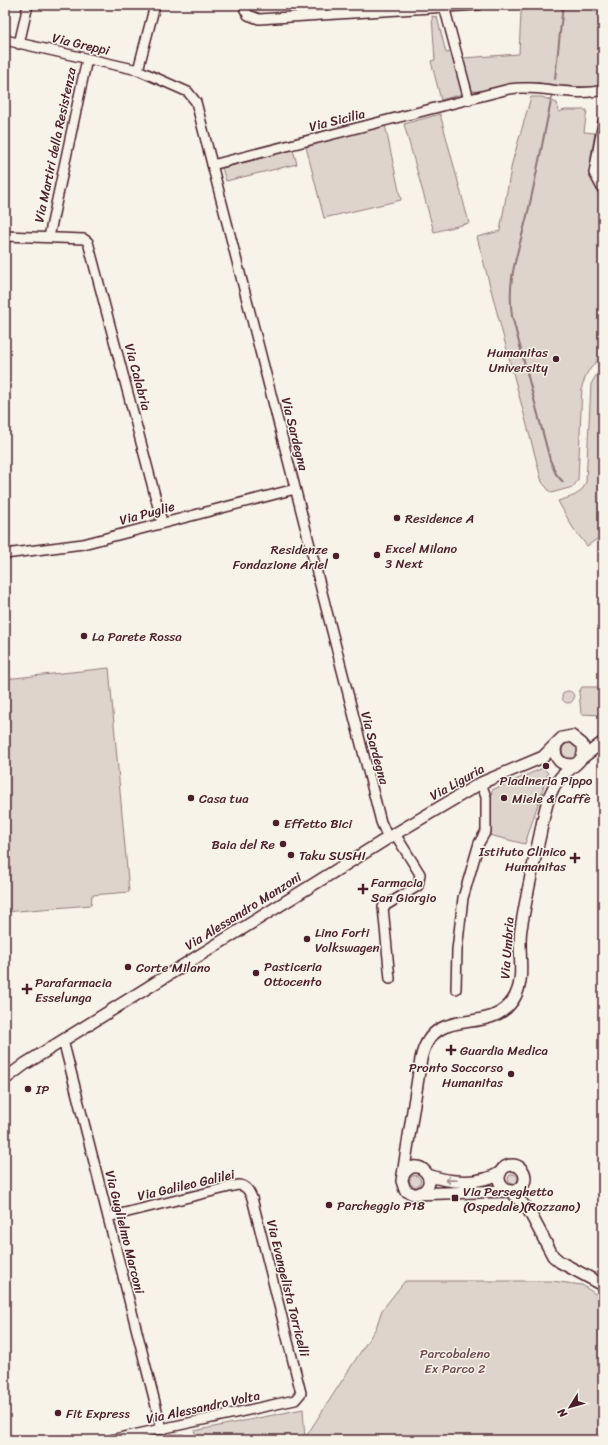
<svg xmlns="http://www.w3.org/2000/svg" width="608" height="1445" viewBox="0 0 608 1445" font-family="Sriracha,sans-serif">
  <style>
    .green { fill: #ded4cc; stroke: #947a7c }
    .lines { fill: none; stroke-linecap: round; stroke-linejoin: round }
    .stream { stroke: #8e7275; stroke-width: 2 }
    .minor-casing { stroke: #4a1f2b; stroke-width: 12 }
    .tertiary-casing { stroke: #4a1f2b; stroke-width: 14 }
    .minor { stroke: #f7f3e8; stroke-width: 9 }
    .tertiary { stroke: #f7f3e8; stroke-width: 11 }
    .oneway { stroke: #a0898a }
    .poi-dot { fill: #4a1f2b; stroke: #f7f3e8; stroke-width: 1.5 }
    .labels { text-anchor: middle; dominant-baseline: central; stroke-width: 3; stroke-linejoin: round; paint-order: stroke }
    .street-label { font-size: 13px; fill: #4a1f2b; stroke: #f7f3e8 }
    .poi-label { font-size: 13px; fill: #4a1f2b; stroke: #f7f3e8; text-anchor: start }
    .park-label { font-size: 13px; fill: #6f4c53; stroke: #f7f3e8 }
  </style>
  <rect width="100%" height="100%" fill="#f7f3e8"/>
  <filter id="ink" filterUnits="userSpaceOnUse"><feTurbulence type="fractalNoise" baseFrequency=".025" numOctaves="2"/><feDisplacementMap in="SourceGraphic" scale="8" xChannelSelector="R" yChannelSelector="G"/><feConvolveMatrix kernelMatrix="1 2 1 2 8 2 1 2 1" color-interpolation-filters="sRGB"/></filter>
  <g filter="url(#ink)">
    <path class="green" d="M529 5H603V85L593 87 561 86 535 82 485 92 472 91 463 58 519 54 521 12Z
      M432 16 437 17 446 53 451 52 462 94 441 100 431 61 435 60Z
      M531 97H542L557 103 559 112 565 110H587L584 132 595 133C591 157 584 176 603 196V353L587 373 582 386 578 480 573 487 551 493 542 482 477 237 500 231 512 163Z
      M440 114 469 223 434 232 404 124Z
      M385 125 401 200 324 218 306 147Z
      M603 144V182L599 163Z
      M293 150 297 164 226 181 222 168Z
      M603 364V535L587 546 573 528 558 501C570 497 581 496 586 482L591 384Z
      M109 668 129 892 92 895 91 905 5 912V679Z
      M582 687H599L602 715 581 714 579 692Z
      M562 697a6 6 0 1 1 12 0a6 6 0 1 1-12 0Z
      M562 751a8 8 0 1 1 16 0a8 8 0 1 1-16 0Z
      M543 768 548 773 525 844 489 835 492 790Z
      M508 1179a5 5 0 1 1 10 0a5 5 0 1 1-10 0Z
      M409.5 1181a5.5 5.5 0 1 1 11 0a5.5 5.5 0 1 1-11 0Z
      M405 1281H552L582 1285 603 1299V1440H307V1435L376 1328 382 1310Z
      M303 1409 305 1440H199L194 1431Z"/>
    <g class="lines">
      <path class="stream" d="M555 79 563 5
        M552 97C543 138 536 180 526 220 517 256 507 279 512 316L550 460 556 474 563 482"/>
      <defs>
        <path id="minor" d="M247 5 245 10 248 15 259 19 478 5
          M444 6 469 100
          M5 40 138 70 188 92 196 102 381 822 388 838
          M19 44 28 5
          M138 70 155 5
          M603 122 594 173 603 190
          M212 165 509 89C541 84 572 98 603 90
          M5 236 84 239 88 242 162 522
          M49 237 87 59
          M5 554 83 544 295 489
          M390 979 383 907 418 886 420 874 395 834
          M456 989 457 950 463 898 479 843 486 831V797L481 783
          M63 1040 162 1430
          M108 1217 238 1185C246 1185 249 1191 252 1198L301 1393 295 1400 110 1440
          M171 1440H182"/>
        <path id="tertiary" d="M557 743C551 756 561 768 575 764
          M582 758 603 742
          M5 1079 25 1064 388 838 481 783 543 757 562 738 572 736 582 744C589 761 569 767 560 778 547 793 544 816 540 835 533 866 526 897 521 929 517 953 527 979 513 1000 488 1038 433 1002 421 1059L402 1181 405 1190 413 1194 508 1191
          M499 1178a13 13 0 1 1 26 0a13 13 0 1 1-26 0Z
          M428 1175C449 1183 481 1185 501 1172
          M403 1176C416 1151 445 1184 418 1194
          M512 1192 529 1211 553 1256 560 1262 603 1285"/>
      </defs>
      <use href="#minor" class="minor-casing"/>
      <use href="#tertiary" class="tertiary-casing"/>
      <use href="#minor" class="minor"/>
      <use href="#tertiary" class="tertiary"/>
    </g>
    <defs><path id="oneway-shaft" d="M-6 0H5M1.5-3L5.5 0L1.5 3" fill="none" stroke-width="1.6" stroke-linecap="round" stroke-linejoin="round"/></defs>
    <use class="oneway" href="#oneway-shaft" transform="translate(451 1180) rotate(-178)"/>
  </g>
  <g class="poi-dot">
    <circle cx="556" cy="359" r="4"/>
    <circle cx="397" cy="518" r="4"/>
    <circle cx="377" cy="555" r="4"/>
    <circle cx="336" cy="556" r="4"/>
    <circle cx="84" cy="636" r="4"/>
    <circle cx="546" cy="766" r="4"/>
    <circle cx="191" cy="798" r="4"/>
    <circle cx="504" cy="798" r="4"/>
    <circle cx="276" cy="823" r="4"/>
    <circle cx="283" cy="844" r="4"/>
    <circle cx="291" cy="855" r="4"/>
    <path d="M573 852h4v4h4v4h-4v4h-4v-4h-4v-4h4z"/>
    <path d="M361 883h4v4h4v4h-4v4h-4v-4h-4v-4h4z"/>
    <circle cx="307" cy="939" r="4"/>
    <circle cx="128" cy="967" r="4"/>
    <circle cx="256" cy="973" r="4"/>
    <path d="M25 983h4v4h4v4h-4v4h-4v-4h-4v-4h4z"/>
    <path d="M449 1044h4v4h4v4h-4v4h-4v-4h-4v-4h4z"/>
    <circle cx="511" cy="1074" r="4"/>
    <circle cx="28" cy="1089" r="4"/>
    <rect x="451" y="1194" width="8" height="8" rx="2"/>
    <circle cx="329" cy="1205" r="4"/>
    <circle cx="58" cy="1413" r="4"/>
  </g>
  <g class="labels">
    <g class="street-label">
      <text transform="translate(81 44) rotate(13)">Via Greppi</text>
      <text transform="translate(337 120) rotate(-14)">Via Sicilia</text>
      <text transform="translate(55 145) rotate(-78)">Via Martiri della Resistenza</text>
      <text transform="translate(138 377) rotate(75)">Via Calabria</text>
      <text transform="translate(295 434) rotate(76)">Via Sardegna</text>
      <text transform="translate(147 513) rotate(-15)">Via Puglie</text>
      <text transform="translate(375 748) rotate(75)">Via Sardegna</text>
      <text transform="translate(457 782) rotate(-29)">Via Liguria</text>
      <text transform="translate(243 911) rotate(-32)">Via Alessandro Manzoni</text>
      <text transform="translate(507 948) rotate(-86)">Via Umbria</text>
      <text transform="translate(186 1185) rotate(-13)">Via Galileo Galilei</text>
      <text transform="translate(125 1232) rotate(76)">Via Guglielmo Marconi</text>
      <text transform="translate(288 1288) rotate(76)">Via Evangelista Torricelli</text>
      <text transform="translate(203 1407) rotate(-12)">Via Alessandro Volta</text>
    </g>
    <g class="poi-label">
      <text x="548" y="352" text-anchor="end">Humanitas<tspan x="548" dy="15">University</tspan></text>
      <text x="405" y="518">Residence A</text>
      <text x="385" y="548">Excel Milano<tspan x="385" dy="15">3 Next</tspan></text>
      <text x="328" y="549" text-anchor="end">Residenze<tspan x="328" dy="15">Fondazione Ariel</tspan></text>
      <text x="92" y="636">La Parete Rossa</text>
      <text x="546" y="780" text-anchor="middle">Piadineria Pippo</text>
      <text x="199" y="798">Casa tua</text>
      <text x="512" y="798">Miele &amp; Caffè</text>
      <text x="284" y="823">Effetto Bici</text>
      <text x="275" y="844" text-anchor="end">Baia del Re</text>
      <text x="566" y="851" text-anchor="end">Istituto Clinico<tspan x="566" dy="15">Humanitas</tspan></text>
      <text x="299" y="855">Taku SUSHI</text>
      <text x="371" y="882">Farmacia<tspan x="371" dy="15">San Giorgio</tspan></text>
      <text x="315" y="932">Lino Forti<tspan x="315" dy="15">Volkswagen</tspan></text>
      <text x="264" y="966">Pasticeria<tspan x="264" dy="15">Ottocento</tspan></text>
      <text x="136" y="967">Corte Milano</text>
      <text x="35" y="982">Parafarmacia<tspan x="35" dy="15">Esselunga</tspan></text>
      <text x="460" y="1050">Guardia Medica</text>
      <text x="503" y="1067" text-anchor="end">Pronto Soccorso<tspan x="503" dy="15">Humanitas</tspan></text>
      <text x="36" y="1089">IP</text>
      <text x="463" y="1191">Via Perseghetto<tspan x="463" dy="15">(Ospedale)(Rozzano)</tspan></text>
      <text x="337" y="1205">Parcheggio P18</text>
      <text x="66" y="1413">Fit Express</text>
    </g>
    <g class="park-label">
      <text x="455" y="1353">Parcobaleno<tspan x="455" dy="15">Ex Parco 2</tspan></text>
    </g>
  </g>
  <rect width="608" height="1445" fill="none" stroke="#f7f3e8" stroke-width="20"/>
  <rect x="10" y="10" width="588" height="1425" fill="none" stroke="#4a1f2b" stroke-width="1.5" filter="url(#ink)"/>
  <g transform="translate(570 1407) rotate(233)" stroke="#f7f3e8" stroke-width="3" paint-order="stroke">
  <path d="M0-3L7 15L0 10L-7 15Z" fill="#4a1f2b"/>
  <text y="-6" font-size="11" font-weight="bold" text-anchor="middle" fill="#4a1f2b">N</text>
  </g>
</svg>
